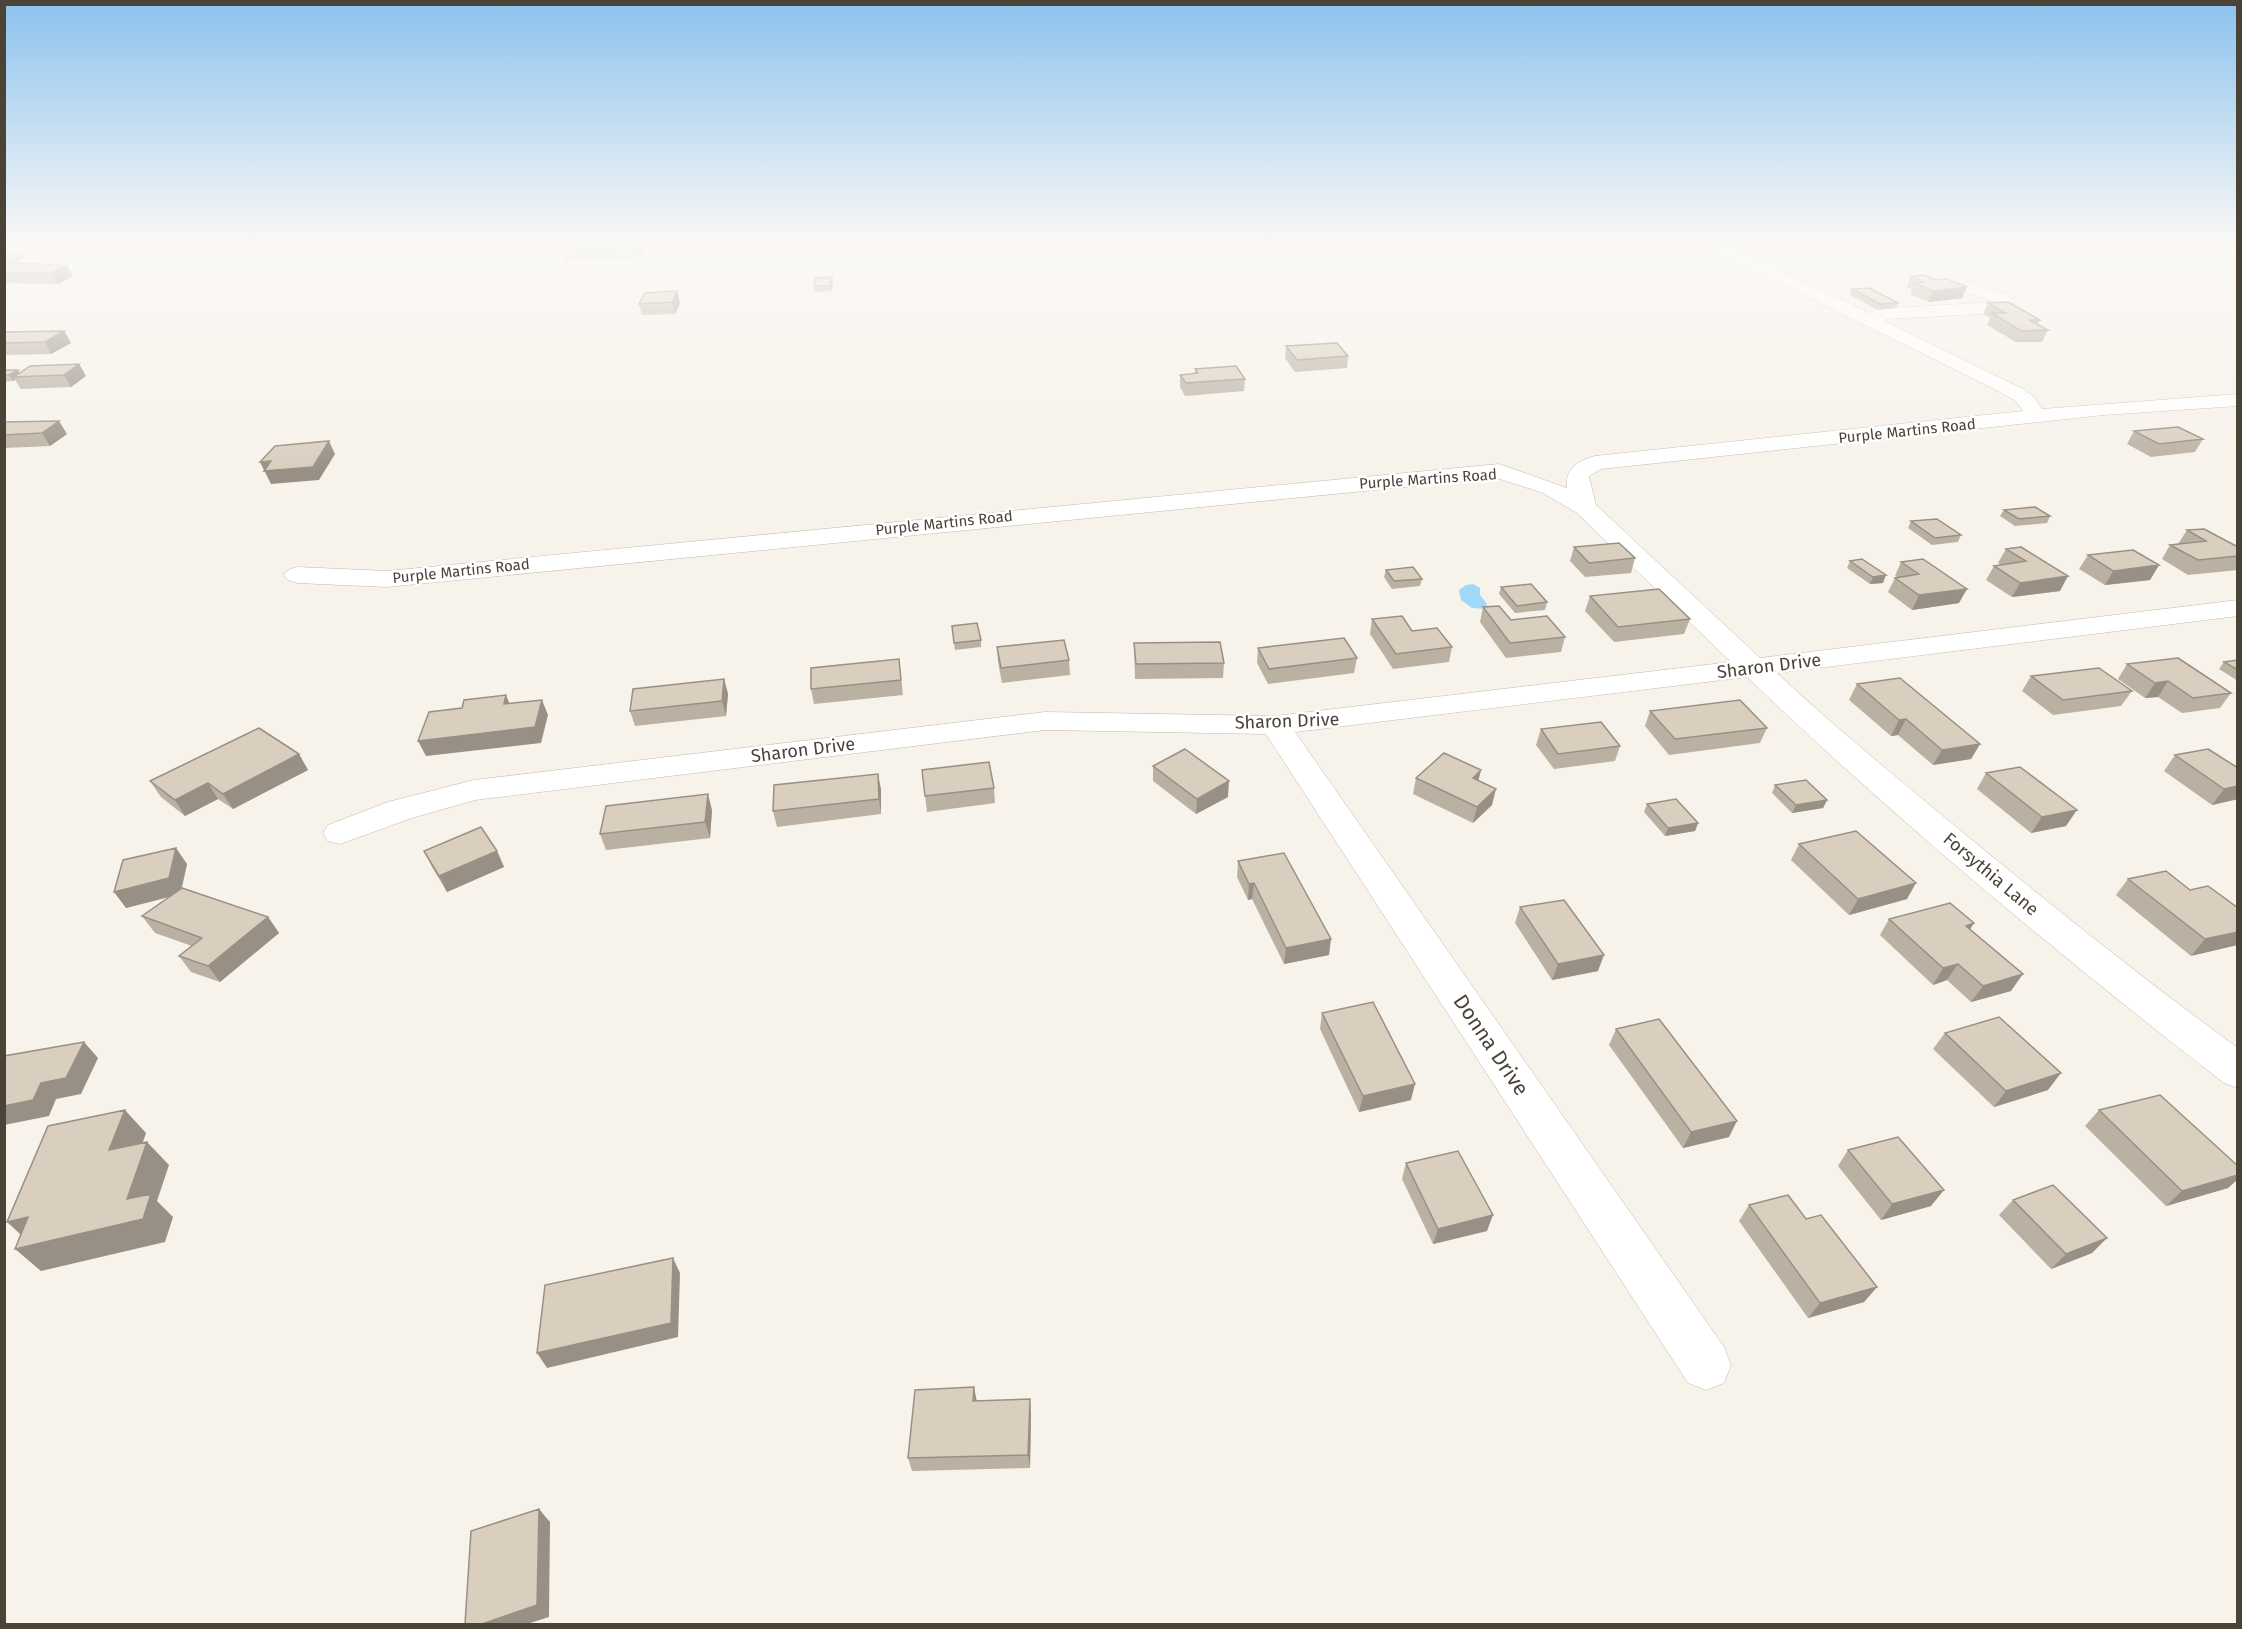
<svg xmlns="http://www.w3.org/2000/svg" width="2242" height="1629" viewBox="0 0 2242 1629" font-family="'Fira Sans',sans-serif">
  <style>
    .water { fill: #a0d8f9 }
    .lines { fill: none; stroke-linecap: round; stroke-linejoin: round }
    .minor-casing { stroke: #c3baab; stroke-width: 1 }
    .minor { fill: #fff; fill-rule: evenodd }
    .wall { fill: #bbb1a3 }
    .shaded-wall { fill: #999085 }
    .building { fill: #dacebe; stroke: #999085; stroke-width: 1.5 }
    .labels { text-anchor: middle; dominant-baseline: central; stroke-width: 5; stroke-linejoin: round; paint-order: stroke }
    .far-street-label { font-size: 15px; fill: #4c4337; stroke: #fff }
    .street-label { font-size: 18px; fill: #4c4337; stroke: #fff }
    .near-street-label { font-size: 21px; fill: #4c4337; stroke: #fff }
  </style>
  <rect width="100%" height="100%" fill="#f7f2ea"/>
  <path class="water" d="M1473 584 1480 588V595L1487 604 1486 609 1472 608 1461 600 1459 590 1466 585Z"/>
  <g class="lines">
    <defs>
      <path id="minor" d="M1704 243H1722L1869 313 1877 309 1995 302 1961 291 1959 287 1967 282 2007 294 2014 302 2005 312 1999 313 1886 319 1884 321 2025 390 2034 397 2042 409 2238 394V406L2104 415 1601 469 1589 476 1596 505 1760 658 2238 600V616L1777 673C1829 722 1884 767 1938 812 2036 893 2135 973 2238 1048V1088L2224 1083C2059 955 1897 821 1747 677L1295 732 1724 1347 1731 1365 1724 1383 1706 1390 1688 1383 1266 734 1045 730 475 800 412 818 340 844 328 841 323 833 328 825 388 802 474 780 1045 712 1275 716 1731 662 1577 513 1543 493 1497 478 387 587 297 583 288 580 284 575 288 570 297 567 387 571 1499 464 1567 488C1565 469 1577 461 1595 456L2023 411 2016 401 1994 389 1706 246Z"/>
    </defs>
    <use href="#minor" class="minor-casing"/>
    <use href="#minor" class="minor"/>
  </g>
  <path class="wall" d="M569 243H642L644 251 639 257 565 260 562 250Z
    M4 253H21L24 258 13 264 73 276 58 284 4 283Z
    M1911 276 1962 298 1928 302 1910 294 1912 289 1907 287Z
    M833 283 831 291 814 292V286Z
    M1852 289 1898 303 1896 308 1878 310 1850 295Z
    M677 291 680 303 675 314 642 315 639 304Z
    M1988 303 2040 320 2038 324 2048 330 2042 342H2016L1987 325 1990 318 1983 314Z
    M64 331 71 343 51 354 4 355V332Z
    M1286 346 1348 356 1347 368 1295 372 1285 358Z
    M79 364 86 376 71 387 21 389 15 380 13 381 4 382V370H18L20 373Z
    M1195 369 1245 379 1244 391 1185 396 1180 387V375L1195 374Z
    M4 422 67 434 50 446 4 448Z
    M2134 431 2203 439 2195 452 2151 457 2127 444Z
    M2004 510 2050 516 2047 523 2015 526 2000 516Z
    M1911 521 1961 535 1958 542 1932 545 1908 528Z
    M2187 530 2238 547V570L2188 575 2162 559 2170 545 2178 544Z
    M1574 547 1635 558 1631 573 1585 577 1570 561Z
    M2021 547 2060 591 2012 597 1986 580 1994 566 2001 565 1998 563 2006 549Z
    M2088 555 2159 565 2150 580 2105 585 2079 569Z
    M1850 561 1883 583 1870 584 1847 568Z
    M1901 562 1959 603 1912 610 1888 592 1895 578 1897 577 1895 576Z
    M1386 570 1422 579 1420 586 1392 589 1384 577Z
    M1501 587 1547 602 1545 610 1515 613 1499 594Z
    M1590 596 1690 619 1684 634 1614 642 1585 611Z
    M1483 607 1511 620 1565 637 1561 652 1506 658 1480 622Z
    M1372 619 1412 631 1452 647 1449 662 1393 669 1370 634Z
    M952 626 981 640V647L955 650Z
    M1134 643 1224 663 1223 678 1135 679Z
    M997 647 1069 660 1070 675 1002 683 998 662Z
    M1258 648 1357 658 1354 673 1268 684 1257 663Z
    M899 659 903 695 814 704 811 689Z
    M2238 660V681L2219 669 2224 662Z
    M2127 664 2231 693 2220 708 2182 713 2158 697 2145 698 2118 679Z
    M2031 676 2132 691 2121 706 2053 715 2022 691Z
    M724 679 728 694 726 716 635 726 630 711Z
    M1857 684 1980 744 1971 759 1933 765 1898 735 1891 736 1849 700Z
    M1650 711 1767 728 1760 743 1669 755 1645 726Z
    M1541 729 1620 746 1615 761 1554 769 1536 745Z
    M299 754 308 770 233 809 218 799 185 816 161 797 150 781Z
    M2175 755 2238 768V799L2212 805 2164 771Z
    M1153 766 1228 797 1196 814 1153 781Z
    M922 770 994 788 995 803 927 812Z
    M1481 770 1478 780 1492 805 1473 823 1413 794 1416 778Z
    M1986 773 2066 826 2031 833 1977 789Z
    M878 774 881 790V814L777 827 773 811Z
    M1775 785 1827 800 1823 808 1792 813 1772 793Z
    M1647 804 1698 823 1695 831 1665 836 1644 812Z
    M712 810 710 838 606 850 600 834Z
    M1799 844 1907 899 1849 915 1791 860Z
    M424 851H497L504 867 447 892 432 867Z
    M1238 861 1329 955 1284 964 1252 899 1248 900 1237 877Z
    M187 864 182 888 268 917 279 933 220 982 191 972 179 956 192 946 155 933 142 916 169 897 126 908Z
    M2128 879 2238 908 2191 956 2116 895Z
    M1520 907 1598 971 1552 980 1515 923Z
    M1889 919 1974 923 1970 929 2011 991 1971 1002 1947 980 1933 985 1880 935Z
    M1322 1013 1411 1100 1359 1112 1320 1029Z
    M1616 1029 1729 1137 1683 1148 1609 1045Z
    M1945 1033 2048 1090 1994 1107 1933 1049Z
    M2099 1110 2238 1166V1179L2228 1188 2166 1206 2085 1126Z
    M1848 1150 1931 1206 1881 1220 1838 1166Z
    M1406 1163 1487 1231 1433 1244 1402 1179Z
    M2013 1200 2092 1253 2051 1269 1999 1215Z
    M1749 1205 1806 1219 1877 1287 1864 1302 1808 1318 1739 1221Z
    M977 1401 1031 1413 1030 1468 912 1471 908 1458Z"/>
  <path class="shaded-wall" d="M61 243H91L86 247 64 248Z
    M640 243H642L644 251 639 257 637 247Z
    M21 253 24 258 11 265 8 260Z
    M67 266 73 276 58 284 52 273Z
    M832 277 833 283 831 291 830 286Z
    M1967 287 1962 298 1928 302 1933 291Z
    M677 291 680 303 675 314 672 302Z
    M64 331 71 343 51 354 45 342Z
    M79 364 86 376 71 387 64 375Z
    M18 370 21 376 14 377 15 380 13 381 9 375Z
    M59 421 67 434 50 446 42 433Z
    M329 441 335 454 319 480 271 484 260 462Z
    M2159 565 2150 580 2105 585 2113 571Z
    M1886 575 1883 583 1870 584 1873 577Z
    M2068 576 2060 591 2012 597 2020 583Z
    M1967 589 1959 603 1912 610 1919 595Z
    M724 679 728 694 726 716 722 701Z
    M2168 681 2158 697 2145 698 2155 683Z
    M506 695 512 710 504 704Z
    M542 700 548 715 541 743 426 756 418 741Z
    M1906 719 1898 735 1891 736 1899 720Z
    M1980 744 1971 759 1933 765 1942 750Z
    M299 754 308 770 233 809 223 794Z
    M1481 770 1477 786 1473 778Z
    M878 774 881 790V814L879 799Z
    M1229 781 1228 797 1196 814 1197 799Z
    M208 783 218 799 185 816 175 800Z
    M2238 786V799L2212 805 2224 789Z
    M1496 789 1492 805 1473 823 1477 807Z
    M708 794 712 810 710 838 705 822Z
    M1827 800 1823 808 1792 813 1796 805Z
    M2077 810 2066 826 2031 833 2042 817Z
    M1698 823 1695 831 1665 836 1668 828Z
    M176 848 187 864 180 894 126 908 114 892Z
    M497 851 504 867 447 892 439 876Z
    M1254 883 1252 899 1248 900 1249 884Z
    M1916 883 1907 899 1849 915 1858 899Z
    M268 917 279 933 220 982 208 966Z
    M1974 923 1964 939 1966 926Z
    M2238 932V945L2191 956 2205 939Z
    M1331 939 1329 955 1284 964 1286 948Z
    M1604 955 1598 971 1552 980 1558 964Z
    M1958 964 1947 980 1933 985 1943 968Z
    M2023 974 2011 991 1971 1002 1983 986Z
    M84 1042 98 1058 81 1094 56 1099 49 1116 4 1125V1106L41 1083Z
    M2061 1073 2048 1090 1994 1107 2006 1091Z
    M1415 1084 1411 1100 1359 1112 1363 1096Z
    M125 1110 146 1133 132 1174 109 1150Z
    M1737 1121 1729 1137 1683 1148 1691 1132Z
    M147 1142 169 1165 157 1201 173 1217 165 1242 41 1271 15 1249 32 1245 7 1222 28 1217 127 1199Z
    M2238 1175V1179L2228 1188 2166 1206 2182 1191Z
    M1944 1190 1931 1206 1881 1220 1892 1204Z
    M1493 1215 1487 1231 1433 1244 1438 1229Z
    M2107 1238 2092 1253 2051 1269 2066 1254Z
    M673 1258 680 1273 678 1337 547 1368 537 1353Z
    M1877 1287 1864 1302 1808 1318 1820 1303Z
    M974 1387 977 1402 973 1401Z
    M1030 1399 1031 1413 1030 1468 1028 1455Z
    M539 1509 550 1522 549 1617 527 1624H482Z"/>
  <path class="building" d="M569 243H640L637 247 562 250Z
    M4 253H21L8 260H4Z
    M25 263 67 266 52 273H4V265Z
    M1924 275 1936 280 1947 279 1967 287 1933 291 1915 283 1924 282 1911 276Z
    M832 277 830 286H814L816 278Z
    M1869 288 1898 303 1880 304 1852 289Z
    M677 291 672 302 639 304 645 293Z
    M2008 302 2040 320H2029L2048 330 2021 331 1992 313H2006L1988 303Z
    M64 331 45 342 4 343V332Z
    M1337 343 1348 356 1297 360 1286 346Z
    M79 364 64 375 14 377 30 366Z
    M1236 366 1245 379 1186 383 1180 375 1198 373 1195 369Z
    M4 370H18L9 375 4 376Z
    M59 421 42 433 4 435V422Z
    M2178 427 2203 439 2159 444 2134 431Z
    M329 441 313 467 264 471 271 461 260 462 275 446Z
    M2035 507 2050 516 2019 519 2004 510Z
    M1937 519 1961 535 1935 538 1911 521Z
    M2204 529 2238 547V556L2198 560 2170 545 2206 541 2187 530Z
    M1619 543 1635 558 1589 563 1574 547Z
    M2021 547 2068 576 2020 583 1994 566 2026 561 2006 549Z
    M2133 550 2159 565 2113 571 2088 555Z
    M1862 559 1886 575 1873 577 1850 561Z
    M1923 559 1967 589 1919 595 1895 578 1919 574 1901 562Z
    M1413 567 1422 579 1394 581 1386 570Z
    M1531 584 1547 602 1517 606 1501 587Z
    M1659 589 1690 619 1618 627 1590 596Z
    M1499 606 1511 620 1547 616 1565 637 1510 643 1483 607Z
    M1402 616 1412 631 1437 628 1452 647 1396 654 1372 619Z
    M977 623 981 640 954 643 952 626Z
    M1344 638 1357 658 1269 669 1258 648Z
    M1064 640 1069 660 1001 668 997 647Z
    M1220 642 1224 663 1136 664 1134 643Z
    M2178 658 2231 693 2193 698 2168 681 2155 683 2127 664Z
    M899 659 901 680 811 689V668Z
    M2238 660V670L2224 662Z
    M2099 668 2132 691 2063 700 2031 676Z
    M1900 678 1980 744 1942 750 1906 719 1899 720 1857 684Z
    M724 679 722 701 630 711 633 689Z
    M506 695 504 704 542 700 535 727 418 741 429 712 462 708 464 700Z
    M1740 700 1767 728 1675 739 1650 711Z
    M1601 722 1620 746 1558 754 1541 729Z
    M259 728 299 754 223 794 208 783 175 800 150 781Z
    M1185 749 1229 781 1197 799 1153 766Z
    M2208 749 2238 768V786L2224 789 2175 755Z
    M1444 753 1481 770 1473 778 1496 789 1477 807 1416 778Z
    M989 762 994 788 925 796 922 770Z
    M2020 767 2077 810 2042 817 1986 773Z
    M878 774 879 799 773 811 774 785Z
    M1806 780 1827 800 1796 805 1775 785Z
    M708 794 705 822 600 834 606 806Z
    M1676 799 1698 823 1668 828 1647 804Z
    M481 827 497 851 439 876 424 851Z
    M1856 831 1916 883 1858 899 1799 844Z
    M176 848 169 878 114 892 123 860Z
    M1284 853 1331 939 1286 948 1254 883 1249 884 1238 861Z
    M2166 871 2190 890 2208 886 2238 908V932L2205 939 2128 879Z
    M182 888 268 917 208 966 179 956 202 938 142 916Z
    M1564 900 1604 955 1558 964 1520 907Z
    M1950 903 1974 923 1966 926 2023 974 1983 986 1958 964 1943 968 1889 919Z
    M1373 1002 1415 1084 1363 1096 1322 1013Z
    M1999 1017 2061 1073 2006 1091 1945 1033Z
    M1659 1019 1737 1121 1691 1132 1616 1029Z
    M84 1042 66 1078 41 1083 33 1100 4 1106V1056Z
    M2160 1095 2238 1166V1175L2182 1191 2099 1110Z
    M125 1110 109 1150 147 1142 127 1199 151 1194 143 1219 15 1249 28 1217 7 1222 48 1126Z
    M1898 1137 1944 1190 1892 1204 1848 1150Z
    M1458 1151 1493 1215 1438 1229 1406 1163Z
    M2053 1185 2107 1238 2066 1254 2013 1200Z
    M1788 1195 1806 1219 1821 1215 1877 1287 1820 1303 1749 1205Z
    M673 1258 671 1323 537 1353 545 1285Z
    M974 1387 973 1401 1030 1399 1028 1455 908 1458 915 1390Z
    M539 1509 537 1605 482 1624H465L471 1531Z"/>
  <linearGradient id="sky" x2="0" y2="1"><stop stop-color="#8bc2ef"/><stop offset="0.52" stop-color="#fbf9f6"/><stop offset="1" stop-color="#fbf9f6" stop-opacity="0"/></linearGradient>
  <rect width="2242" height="471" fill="url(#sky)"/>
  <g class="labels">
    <g class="far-street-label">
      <text transform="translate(1907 431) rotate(-6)">Purple Martins Road</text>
      <text transform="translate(1428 479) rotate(-4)">Purple Martins Road</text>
      <text transform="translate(944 523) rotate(-6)">Purple Martins Road</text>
      <text transform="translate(461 571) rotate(-6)">Purple Martins Road</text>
    </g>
    <g class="street-label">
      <text transform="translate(1769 666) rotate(-7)">Sharon Drive</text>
      <text transform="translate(1287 721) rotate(-2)">Sharon Drive</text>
      <text transform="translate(803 750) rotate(-7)">Sharon Drive</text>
      <text transform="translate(1991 874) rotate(40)">Forsythia Lane</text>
    </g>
    <g class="near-street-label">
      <text transform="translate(1491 1045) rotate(56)">Donna Drive</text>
    </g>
  </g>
  <rect width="2242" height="1629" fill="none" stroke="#4c4337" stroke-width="12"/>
</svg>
